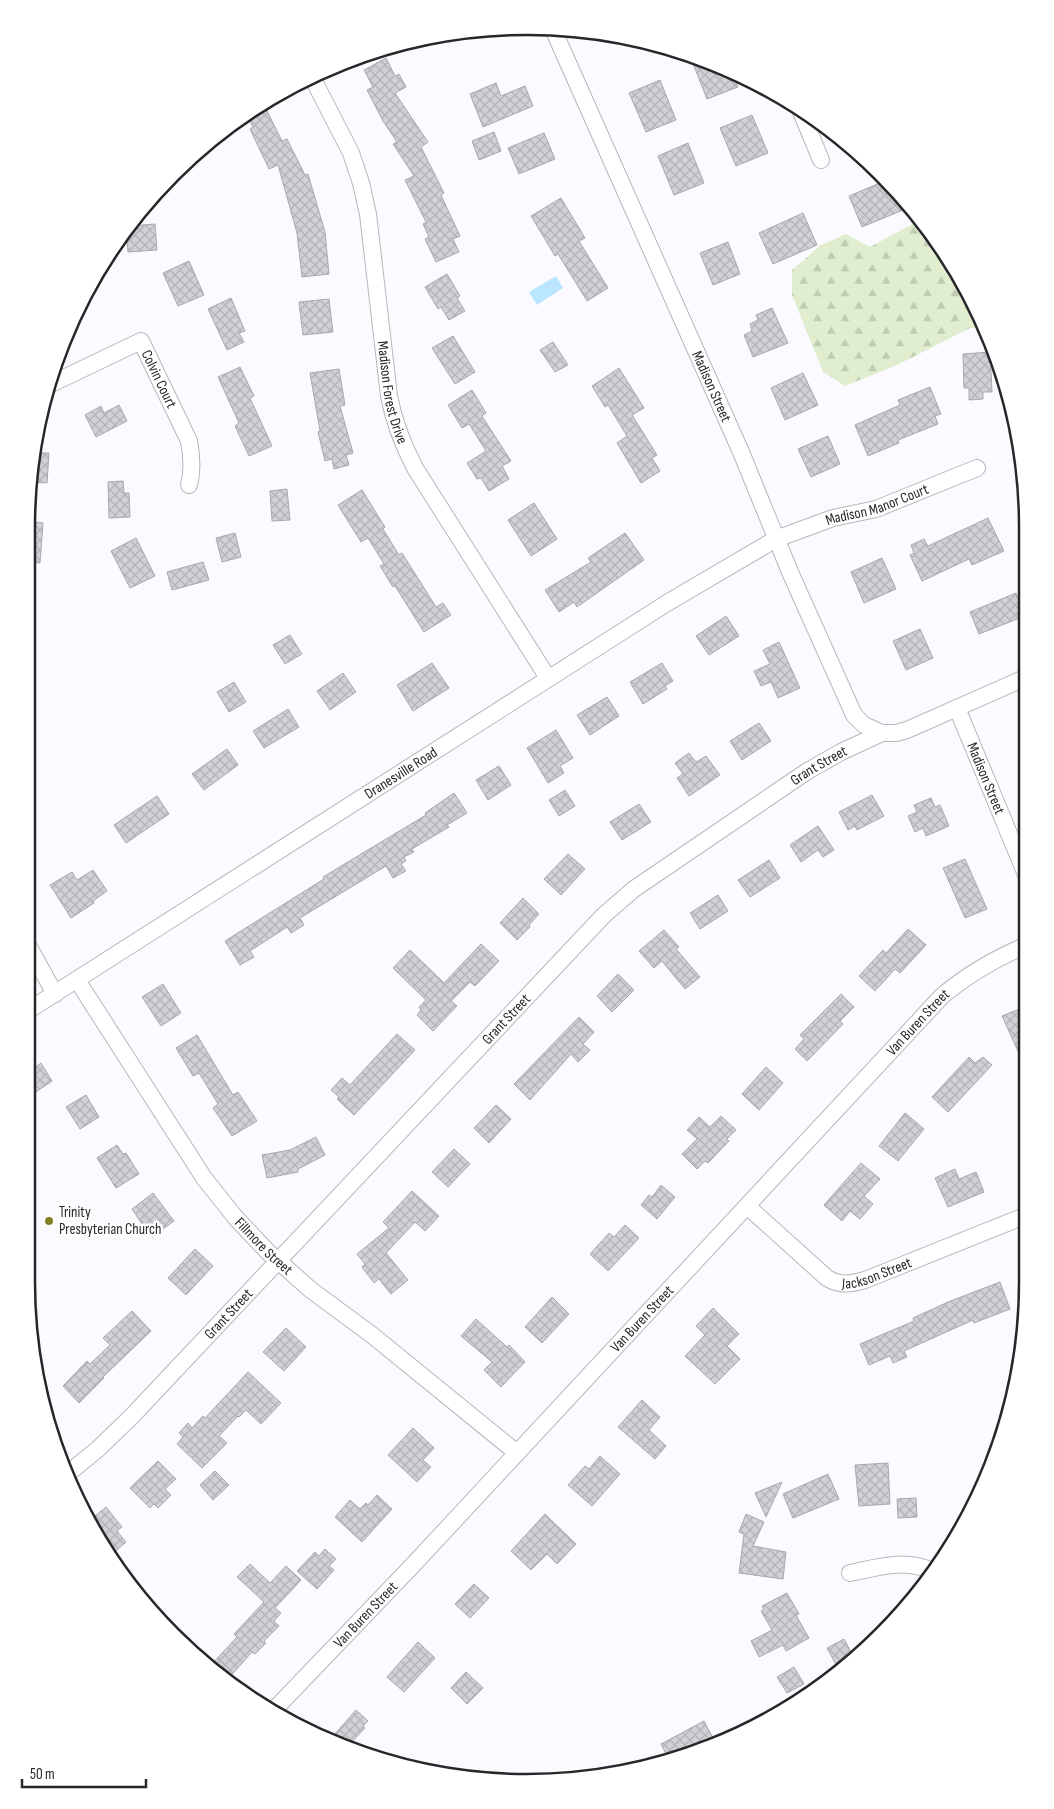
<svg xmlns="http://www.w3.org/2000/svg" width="1054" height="1809" viewBox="0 0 1054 1809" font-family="'Sofia Sans Condensed',sans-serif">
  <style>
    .forest { fill: url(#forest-firs) }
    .water { fill: #bbe6ff }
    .building { fill: url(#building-cross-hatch); stroke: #aaa8ae }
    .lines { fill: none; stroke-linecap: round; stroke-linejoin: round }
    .minor-casing { stroke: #b6b6bc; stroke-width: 18 }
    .minor { stroke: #fff; stroke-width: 16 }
    .poi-dot { fill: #837f26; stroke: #fff; stroke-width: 2 }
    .labels { text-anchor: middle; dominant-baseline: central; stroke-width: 5; stroke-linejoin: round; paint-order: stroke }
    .street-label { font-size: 15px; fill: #272729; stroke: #fff }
    .poi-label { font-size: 15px; fill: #272729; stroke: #fff; text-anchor: start }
    .rim { fill: none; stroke: #272729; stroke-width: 2.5 }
  </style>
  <defs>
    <pattern id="forest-firs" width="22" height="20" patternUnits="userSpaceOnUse" patternTransform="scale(1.25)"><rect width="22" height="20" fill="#e0eecf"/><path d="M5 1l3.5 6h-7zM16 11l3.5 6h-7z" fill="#c0ccb2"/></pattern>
    <pattern id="building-cross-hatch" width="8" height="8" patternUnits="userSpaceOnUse" patternTransform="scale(1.25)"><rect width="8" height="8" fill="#d1d0d6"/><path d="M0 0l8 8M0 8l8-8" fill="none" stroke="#b3b3b8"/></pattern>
  </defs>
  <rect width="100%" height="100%" fill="#fbfbff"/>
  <path class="forest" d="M918 221 961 276 984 328H970L897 365 845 386 823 372 792 295V270L821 245 846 234 870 247Z"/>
  <path class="water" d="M556 276 563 288 537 305 529 292Z"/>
  <path class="building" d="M690 56 718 64 732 72 738 87 707 99Z
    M386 58 395 76 399 74 406 87 395 93 428 142 421 147 444 193 441 195 460 236 453 239 459 252 436 262 425 239 429 237 423 224 426 222 405 180 414 176 393 144 397 142 383 121 367 90 373 87 364 70Z
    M660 80 676 120 646 132 629 93Z
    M496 83 501 96 525 86 533 106 483 127 470 94Z
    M263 103 282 141 287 139 305 175 308 174 325 232 329 274 302 277 297 233 278 165 269 169 250 129 253 127 246 113Z
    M752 115 768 153 736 166 720 128Z
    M494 132 501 151 479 160 472 141Z
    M544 133 555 159 519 174 508 148Z
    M688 143 704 183 674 195 658 156Z
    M887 180 897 193 903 210 862 227 849 196Z
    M561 198 585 238 579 241 608 288 587 301 558 254 555 256 531 216Z
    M803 213 817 245 773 264 759 233Z
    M155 224 157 250 128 252 126 230 130 226Z
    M728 242 740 274 713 285 700 253Z
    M189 261 204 295 178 306 163 273Z
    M447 274 460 296 457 298 465 311 449 320 441 307 438 309 425 287Z
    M231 298 245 331 239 333 244 342 227 350 208 309Z
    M329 299 333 332 303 335 299 302Z
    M772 308 788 343 753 357 744 335 752 331 750 324 758 320 756 315Z
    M453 336 475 372 455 384 432 348Z
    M553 342 568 365 555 372 540 350Z
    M990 352 992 392H983V399L969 400V388H964L963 354Z
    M240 367 254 396 250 398 272 446 249 456 235 426 239 423 218 377Z
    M619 368 644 408 632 415 657 455 652 458 660 471 641 483 617 443 627 436 608 405 605 407 592 386Z
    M339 369 345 405 340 406 353 453 346 455 349 465 334 469 332 459 325 461 318 432 320 431 310 373Z
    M803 373 818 405 785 420 771 388Z
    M930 387 941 414 935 416 938 424 898 440 899 443 868 456 855 425 900 405 898 400Z
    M472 390 486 413 482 416 511 461 502 466 509 479 489 491 481 478 477 479 467 463 486 451 469 424 462 428 448 405Z
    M119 405 127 421 96 437 85 415 101 406 104 413Z
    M828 436 840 464 811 477 798 449Z
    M36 453H49L47 483 30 482Z
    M123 481 124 493H129L130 517 109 518 108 482Z
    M287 489 290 520 272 521 270 491Z
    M362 490 385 527 383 529 399 555 402 553 436 607 443 603 451 615 424 632 395 586 393 587 380 566 384 564 368 538 361 542 338 505Z
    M534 503 557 539 531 556 508 520Z
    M988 518 1004 551 972 565 969 559 922 581 910 555 914 553 911 545 924 539 928 546Z
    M27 521 43 523 40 563 28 562Z
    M235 533 241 557 222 562 216 538Z
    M625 533 644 560 577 607 574 602 559 612 545 590 591 562 588 558Z
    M136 538 155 576 130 588 111 551Z
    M882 558 896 589 864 603 851 572Z
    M203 562 209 580 172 590 167 572Z
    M1016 593 1025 616 979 634 970 612Z
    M726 616 739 636 709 655 696 636Z
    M920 629 933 658 906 670 893 641Z
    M290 635 302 654 285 664 273 645Z
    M779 642 800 688 778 698 771 682 761 686 754 671 770 664 763 650Z
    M432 663 449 688 413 711 397 685Z
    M662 663 673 681 665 686 667 689 643 704 630 682Z
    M343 673 356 692 330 710 317 691Z
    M234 682 246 702 229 712 217 692Z
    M607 697 619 716 590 735 577 715Z
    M288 709 299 727 264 748 253 731Z
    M759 723 771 741 742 760 730 741Z
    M556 730 573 758 560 766 564 773 548 783 527 748Z
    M227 749 238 765 204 790 192 774Z
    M689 753 696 762 706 756 720 775 689 796 677 778 683 774 675 763Z
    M499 766 511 785 488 800 476 780Z
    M565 790 575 806 559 816 549 800Z
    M454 793 467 813 447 825 449 827 412 849 414 852 404 857 406 861 401 864 406 871 393 878 386 866 300 918 304 925 291 933 287 927 250 951 254 957 240 965 225 941 324 879 323 877 426 815 425 813Z
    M872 795 884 816 857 830 855 826 848 830 839 812Z
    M157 796 169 814 126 843 114 825Z
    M931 798 935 807 940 805 949 826 926 836 923 828 915 832 908 816 917 812 914 805Z
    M639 804 651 822 622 840 610 822Z
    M818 826 834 850 823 857 818 850 801 862 790 845Z
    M568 854 585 869 561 895 544 879Z
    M965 859 987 909 965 918 943 868Z
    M769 860 780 878 750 897 738 880Z
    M93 870 107 891 93 901 94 903 71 918 50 885 72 872 77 880Z
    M718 895 728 911 700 929 690 913Z
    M523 898 539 914 529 925 530 927 517 940 500 923Z
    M908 929 926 945 900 973 895 969 875 991 859 976 883 950 886 953Z
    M664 930 679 947 676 949 700 977 685 989 662 961 654 968 639 951Z
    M481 944 499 961 475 986 470 982 451 1001 457 1006 433 1031 417 1015 421 1010 419 1007 426 1000 393 968 410 950 444 983Z
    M618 974 634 990 612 1012 597 996Z
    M163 984 181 1013 161 1026 142 997Z
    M841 994 854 1007 840 1021 843 1024 807 1061 795 1049 804 1039 800 1035Z
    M1027 1006V1071L1002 1016Z
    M579 1017 594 1032 583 1044 590 1050 578 1062 571 1054 530 1100 514 1084Z
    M397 1034 415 1050 354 1115 337 1099 339 1097 331 1090 342 1078 350 1085Z
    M197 1035 233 1095 238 1092 257 1121 232 1136 213 1108 218 1104 199 1073 193 1076 176 1048Z
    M969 1057 975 1063 983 1057 992 1065 948 1112 932 1097Z
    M41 1063 52 1081 30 1096V1071Z
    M766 1067 783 1083 759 1110 742 1094Z
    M86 1095 99 1117 80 1129 66 1107Z
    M496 1105 511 1119 489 1143 474 1128Z
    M905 1113 924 1129 898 1161 879 1146Z
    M721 1116 736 1130 727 1139 729 1141 708 1163 705 1161 697 1169 682 1154 697 1139 687 1130 699 1117 710 1127Z
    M316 1137 325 1155 298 1169V1172L267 1178 262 1155 290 1150Z
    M117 1145 123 1154 126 1153 139 1174 116 1188 97 1158Z
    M454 1149 470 1164 448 1187 432 1172Z
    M861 1163 880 1179 864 1196 873 1204 860 1219 850 1211 842 1221 824 1205Z
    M955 1169 959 1179 976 1172 984 1192 948 1207 935 1178Z
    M661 1185 675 1197 657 1219 641 1205 649 1195 652 1197Z
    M412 1191 439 1216 425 1231 415 1222 386 1253 408 1280 391 1294 379 1279 374 1283 362 1267 365 1264 357 1254 389 1228 383 1222Z
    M153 1193 174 1221 155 1235 150 1227 146 1230 132 1209Z
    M625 1225 639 1238 608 1271 590 1254 609 1233 614 1237Z
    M195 1249 213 1266 186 1295 168 1278Z
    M1000 1282 1010 1309 974 1323 973 1320 904 1351 907 1357 893 1363 890 1356 869 1365 860 1344 914 1321 913 1318 948 1302Z
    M552 1297 569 1314 542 1343 525 1327Z
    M713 1308 739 1334 727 1346 740 1359 715 1384 685 1356 705 1335 696 1326Z
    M132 1311 151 1331 103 1377 104 1378 79 1403 63 1386 87 1361 90 1364 110 1345 103 1338Z
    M476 1319 507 1347 509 1345 525 1362 501 1387 484 1370 492 1362 461 1336Z
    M286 1328 306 1347 284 1371 263 1352Z
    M248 1372 281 1403 261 1424 246 1410 239 1417 238 1416 219 1436 227 1443 202 1468 177 1444 183 1437 179 1433 188 1423 192 1428 203 1416 205 1418Z
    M642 1400 660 1417 649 1430 666 1446 655 1459 618 1427Z
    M413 1428 434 1448 423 1460 431 1467 417 1482 388 1455Z
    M600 1456 620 1474 592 1506 568 1485 585 1466 589 1469Z
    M158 1461 176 1479 165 1489 171 1495 158 1508 154 1504 150 1508 130 1488Z
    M888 1463 890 1504 859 1506 855 1465Z
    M215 1471 229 1485 213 1500 200 1485Z
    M828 1474 839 1499 793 1518 783 1494Z
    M782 1482 766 1517 755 1493Z
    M377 1495 392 1509 362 1542 335 1517 350 1500 360 1509 366 1503 368 1505Z
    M916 1498 917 1517 898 1518 897 1499Z
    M106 1507 122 1527 117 1531 126 1542 110 1556 89 1521Z
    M545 1514 576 1544 557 1564 547 1554 531 1570 511 1551Z
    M746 1514 764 1522 753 1546 786 1552 783 1579 739 1573 744 1534 739 1532Z
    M325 1549 336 1559 329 1566 334 1570 317 1589 297 1571 315 1552 319 1556Z
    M250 1564 270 1583 286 1566 301 1580 275 1608 281 1613 274 1621 279 1626 264 1641 266 1643 255 1654 252 1652 227 1680 210 1666 237 1637 234 1634 264 1602 237 1577Z
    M474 1584 489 1598 470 1618 455 1604Z
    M787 1593 799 1614 796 1615 809 1638 786 1651 783 1645 759 1657 751 1641 772 1630 761 1611 764 1609 762 1606Z
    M844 1639 854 1658 840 1672 827 1648Z
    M418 1642 435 1658 404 1692 387 1677Z
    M794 1667 804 1684 787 1693 777 1677Z
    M466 1672 483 1688 467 1704 451 1688Z
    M356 1710 368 1721 363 1726 365 1728 347 1747 334 1735Z
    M704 1721 716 1744 688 1756 669 1760 661 1744Z"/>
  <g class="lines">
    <defs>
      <g id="minor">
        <path id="s1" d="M553 29 741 452 790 572 854 715 864 725 882 733"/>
        <path id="s2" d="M312 77 351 153 361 183 368 214 389 396C394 422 403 445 415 468L548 678"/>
        <path d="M799 107 821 160"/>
        <path id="s3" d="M49 385 141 341 189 441C192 457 193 470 189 485"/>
        <path id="s4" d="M957 708 1027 877"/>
        <path d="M29 947 55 994"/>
        <path id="s5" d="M77 980 204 1178 235 1217 268 1252 311 1290 372 1335 517 1453"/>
        <path id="s6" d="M29 1010 667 603 776 539 833 518 876 509 977 468"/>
        <path id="s7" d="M747 1206 827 1278C840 1286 851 1284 865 1280L1027 1215"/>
        <path id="s8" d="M66 1475 98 1449 133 1415 604 915 634 889 806 772 841 752 882 733H896L907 730 1027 677"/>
        <path d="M850 1573C878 1567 907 1558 934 1572"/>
        <path id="s9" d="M272 1712 412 1566 942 996C968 974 996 958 1027 945"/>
      </g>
    </defs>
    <use href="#minor" class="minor-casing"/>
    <use href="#minor" class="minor"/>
  </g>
  <circle class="poi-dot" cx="49" cy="1221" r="5"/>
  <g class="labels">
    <g class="street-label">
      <text stroke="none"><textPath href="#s3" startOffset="144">Colvin Court</textPath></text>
      <text stroke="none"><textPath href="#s1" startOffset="391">Madison Street</textPath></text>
      <text stroke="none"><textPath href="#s2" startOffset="329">Madison Forest Drive</textPath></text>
      <text stroke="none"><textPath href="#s6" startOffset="990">Madison Manor Court</textPath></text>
      <text stroke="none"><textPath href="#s8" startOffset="1039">Grant Street</textPath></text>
      <text stroke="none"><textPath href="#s6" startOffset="441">Dranesville Road</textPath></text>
      <text stroke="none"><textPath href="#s4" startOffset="76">Madison Street</textPath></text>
      <text stroke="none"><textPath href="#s8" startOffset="634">Grant Street</textPath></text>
      <text stroke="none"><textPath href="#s9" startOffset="945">Van Buren Street</textPath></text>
      <text stroke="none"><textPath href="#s5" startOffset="326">Fillmore Street</textPath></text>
      <text stroke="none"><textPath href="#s7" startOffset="160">Jackson Street</textPath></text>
      <text stroke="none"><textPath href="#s8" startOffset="229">Grant Street</textPath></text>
      <text stroke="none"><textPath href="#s9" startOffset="540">Van Buren Street</textPath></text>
      <text stroke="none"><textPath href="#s9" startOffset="135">Van Buren Street</textPath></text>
    </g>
    <g class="poi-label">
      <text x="59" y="1212">Trinity<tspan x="59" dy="17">Presbyterian Church</tspan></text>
    </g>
  </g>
  <path d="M0 0H1054V1809H0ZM527 35H527A492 492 0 0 1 1019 527V1282A492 492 0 0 1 527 1774H527A492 492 0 0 1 35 1282V527A492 492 0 0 1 527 35Z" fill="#fff" fill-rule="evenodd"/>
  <path class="rim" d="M527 35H527A492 492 0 0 1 1019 527V1282A492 492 0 0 1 527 1774H527A492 492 0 0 1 35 1282V527A492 492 0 0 1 527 35Z"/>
  <path d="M22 1779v8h124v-8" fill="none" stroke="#272729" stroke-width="2.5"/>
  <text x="30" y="1779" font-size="15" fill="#272729" stroke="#ffffff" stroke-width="4" paint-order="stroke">50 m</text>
</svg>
